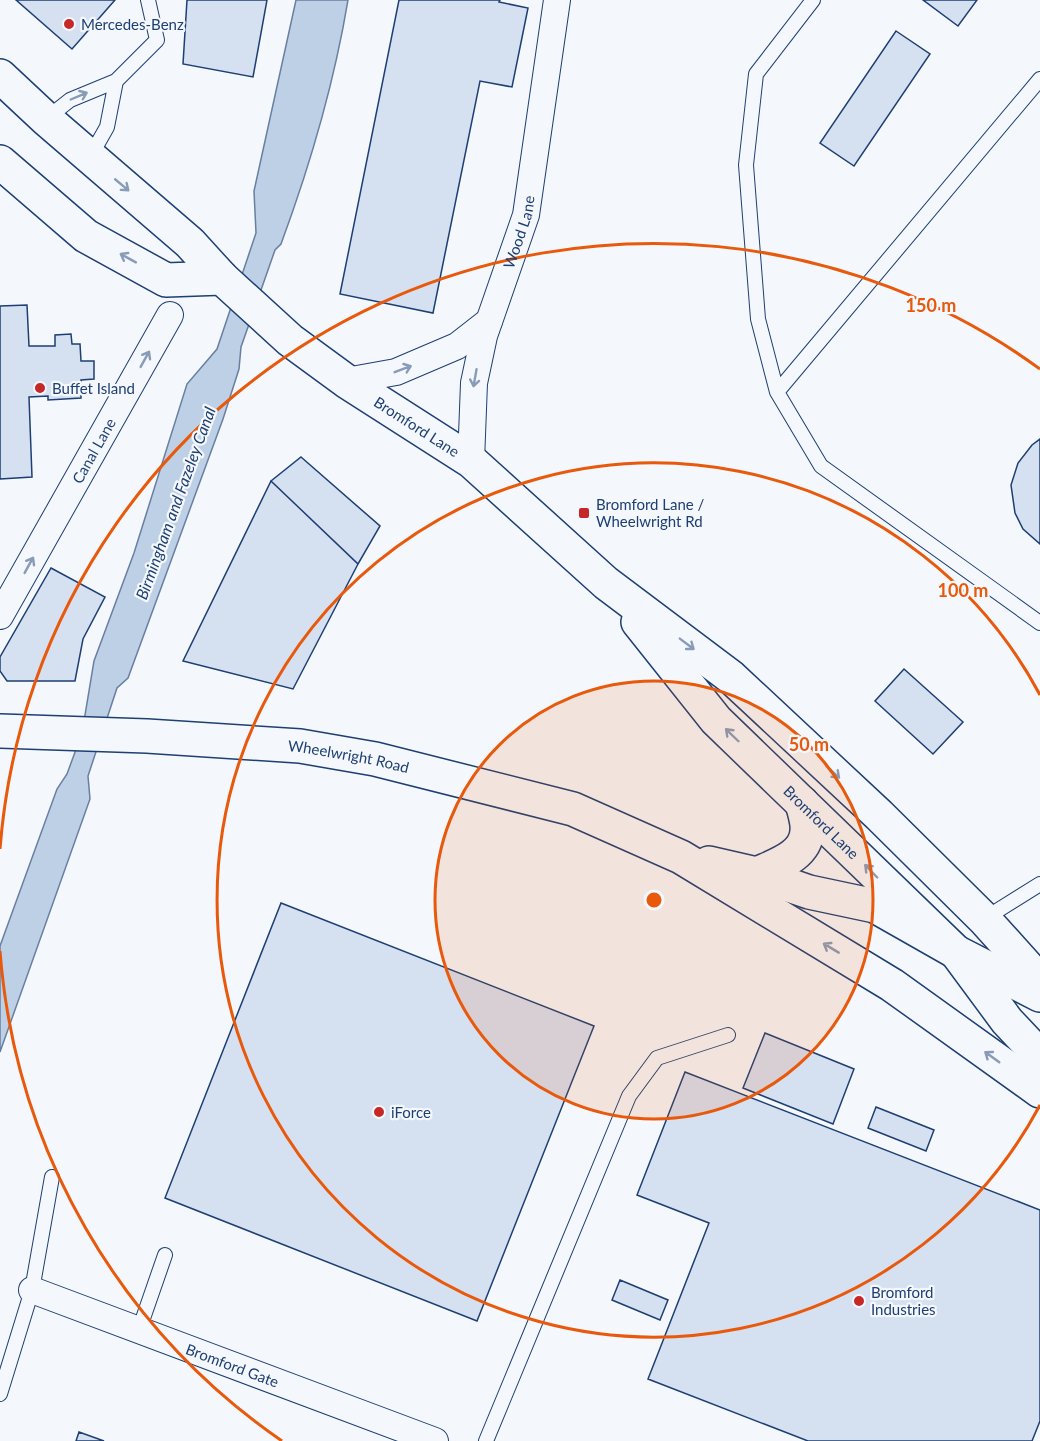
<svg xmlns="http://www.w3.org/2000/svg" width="1040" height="1441" viewBox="0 0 1040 1441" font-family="Lato,sans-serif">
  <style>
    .water { fill: #bed0e5; stroke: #687fa3; stroke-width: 1.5 }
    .building { fill: #d5e0f0; stroke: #1d3f73; stroke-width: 1.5 }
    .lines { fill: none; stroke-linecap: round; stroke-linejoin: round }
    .service-casing { stroke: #1d3f73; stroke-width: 16 }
    .minor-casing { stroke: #1d3f73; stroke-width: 28 }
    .tertiary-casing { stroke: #1d3f73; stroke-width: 36 }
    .primary-casing { stroke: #1d3f73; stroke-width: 36 }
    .service { stroke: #f4f7fb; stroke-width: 14 }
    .minor { stroke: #f4f7fb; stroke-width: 26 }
    .tertiary { stroke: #f4f7fb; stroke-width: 33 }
    .primary { stroke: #f4f7fb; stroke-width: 33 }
    .oneway { stroke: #889bb7 }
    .ring { fill: none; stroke: #e8590c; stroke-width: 3 }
    .poi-dot { fill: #c62828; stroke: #f4f7fb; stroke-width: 2 }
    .labels { text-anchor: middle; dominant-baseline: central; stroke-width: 4.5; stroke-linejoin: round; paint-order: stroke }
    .poi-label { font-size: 15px; fill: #1d3f73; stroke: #f4f7fb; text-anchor: start }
    .street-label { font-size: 15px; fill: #1d3f73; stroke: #f4f7fb }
    .water-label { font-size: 16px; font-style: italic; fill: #1d3f73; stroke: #f4f7fb }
    .centre { fill: #e8590c; stroke: #f4f7fb; stroke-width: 3 }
    .ring-label { font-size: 18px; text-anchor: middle; font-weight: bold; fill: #e8590c; stroke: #f4f7fb; stroke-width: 4.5; stroke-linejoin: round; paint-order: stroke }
  </style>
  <rect width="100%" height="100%" fill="#f4f7fb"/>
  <path class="water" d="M296 0H348C334 84 311 163 281 244L275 250 241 347 239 369 223 419 128 678 117 688 88 776 90 799 0 1052V946L57 789 67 774 82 733 94 661 134 553 187 384 217 349 256 233 254 191Z"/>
  <path class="building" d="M16 0H115L72 49Z
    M187 0H267L253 77 183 64Z
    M399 0H500L499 2 528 8 512 87 480 81 433 313 340 294Z
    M923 0H977L958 26Z
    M896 31 930 54 854 166 820 143Z
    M27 305 29 346H55V335L71 334 72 344H80L81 361H94V379L81 380V398L48 400V396L29 397 32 477 0 479V306Z
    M1040 439V544L1023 529 1015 513 1011 485 1018 463 1032 445Z
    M301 457 380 526 358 564 271 481Z
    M271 481 358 564 293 689 183 661Z
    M51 568 105 597 83 639 75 681H7L0 671V657Z
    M904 669 963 722 933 754 875 701Z
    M281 903 594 1026 477 1321 165 1198Z
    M765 1033 854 1069 833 1124 743 1088Z
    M685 1072 1040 1210V1421L1032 1441H808L648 1379 709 1223 637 1195Z
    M876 1107 934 1130 926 1151 868 1128Z
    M620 1280 668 1300 660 1320 612 1300Z
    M79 1432 104 1441H76Z"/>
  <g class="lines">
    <defs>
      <path id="service" d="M813 0 756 74 746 165 758 319 777 392 821 466 1040 623
        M46 119 70 100 116 81 157 40 148 0
        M90 157 107 127 116 81
        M777 392 1040 79
        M984 919 1040 884
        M139 1330 165 1255
        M0 1394 32 1290 52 1177
        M486 1441 629 1096 657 1058 728 1035"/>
      <g id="minor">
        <path d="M346 381 396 372 457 346 489 321"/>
        <path id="s1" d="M471 461 474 383 484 336 526 215 557 0"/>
        <path id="s2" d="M0 616 170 315"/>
        <path id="s3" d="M32 1290 435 1441"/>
      </g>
      <g id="tertiary">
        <path id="s4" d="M0 731 147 736 300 746 375 759 573 809 681 857 892 985 1040 1091"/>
        <path d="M709 863 757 874 809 892 875 906 956 952 1040 995"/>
        <path d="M757 874C776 865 806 856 807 831 808 822 804 811 802 803"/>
      </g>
      <g id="primary">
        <path id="s5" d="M0 76 46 119 190 243 222 278 290 340 346 381 471 461 606 583 731 677 879 815 984 919 1040 981"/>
        <path d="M0 162 86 236 166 280 222 278"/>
        <path id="s6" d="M638 622 716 720 956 952 1007 1021 1040 1056"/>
      </g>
    </defs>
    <use href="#service" class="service-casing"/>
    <use href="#minor" class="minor-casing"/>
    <use href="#tertiary" class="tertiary-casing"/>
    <use href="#primary" class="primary-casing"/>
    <use href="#service" class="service"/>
    <use href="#minor" class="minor"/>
    <use href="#tertiary" class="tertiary"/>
    <use href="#primary" class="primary"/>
  </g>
  <defs><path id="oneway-shaft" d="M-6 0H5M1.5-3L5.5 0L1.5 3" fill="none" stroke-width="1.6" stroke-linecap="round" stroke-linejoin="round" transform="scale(1.5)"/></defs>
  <g class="oneway">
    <use href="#oneway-shaft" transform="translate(79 96) rotate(-23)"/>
    <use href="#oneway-shaft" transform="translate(122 185) rotate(40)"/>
    <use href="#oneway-shaft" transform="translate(128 258) rotate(-151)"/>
    <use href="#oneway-shaft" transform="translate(145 359) rotate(-61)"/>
    <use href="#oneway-shaft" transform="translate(403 369) rotate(-21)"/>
    <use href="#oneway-shaft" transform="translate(475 378) rotate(100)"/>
    <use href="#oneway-shaft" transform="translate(29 565) rotate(-61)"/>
    <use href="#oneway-shaft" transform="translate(687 644) rotate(37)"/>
    <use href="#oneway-shaft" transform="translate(732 735) rotate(-136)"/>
    <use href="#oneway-shaft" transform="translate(833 772) rotate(43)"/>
    <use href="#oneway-shaft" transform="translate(871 871) rotate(-134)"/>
    <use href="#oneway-shaft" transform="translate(831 948) rotate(-149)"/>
    <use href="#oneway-shaft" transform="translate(992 1057) rotate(-144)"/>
  </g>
  <circle cx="654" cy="900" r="219" fill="#e8590c" fill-opacity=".12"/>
  <g class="ring">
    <circle cx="654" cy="900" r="219"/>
    <path d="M1040 1105A437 437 0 1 1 1040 695"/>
    <path d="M282 1441A656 656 0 0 1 0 951M0 849A656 656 0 0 1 1040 369"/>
  </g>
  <g class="poi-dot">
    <circle cx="69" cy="24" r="6"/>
    <circle cx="40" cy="388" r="6"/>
    <rect x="578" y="507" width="12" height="12" rx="3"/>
    <circle cx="379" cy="1112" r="6"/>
    <circle cx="859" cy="1301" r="6"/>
  </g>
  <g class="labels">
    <g class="poi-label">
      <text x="81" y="24">Mercedes-Benz</text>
      <text x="52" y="388">Buffet Island</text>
      <text x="596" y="504">Bromford Lane /<tspan x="596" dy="17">Wheelwright Rd</tspan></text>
      <text x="391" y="1112">iForce</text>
      <text x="871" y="1292">Bromford<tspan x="871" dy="17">Industries</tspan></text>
    </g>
    <g class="street-label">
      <text stroke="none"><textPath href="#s1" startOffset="236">Wood Lane</textPath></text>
      <text stroke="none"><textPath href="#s5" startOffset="546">Bromford Lane</textPath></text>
      <text stroke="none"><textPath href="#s2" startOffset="190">Canal Lane</textPath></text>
      <text stroke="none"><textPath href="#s4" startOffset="350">Wheelwright Road</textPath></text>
      <text stroke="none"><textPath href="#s6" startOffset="272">Bromford Lane</textPath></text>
      <text stroke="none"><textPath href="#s3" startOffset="214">Bromford Gate</textPath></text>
    </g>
    <g class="water-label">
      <text transform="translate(175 503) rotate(-70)">Birmingham and Fazeley Canal</text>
    </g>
  </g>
  <circle cx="654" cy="900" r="9" class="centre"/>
  <g class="ring-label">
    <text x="931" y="312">150 m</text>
    <text x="963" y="597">100 m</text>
    <text x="809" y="751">50 m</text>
  </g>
</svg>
